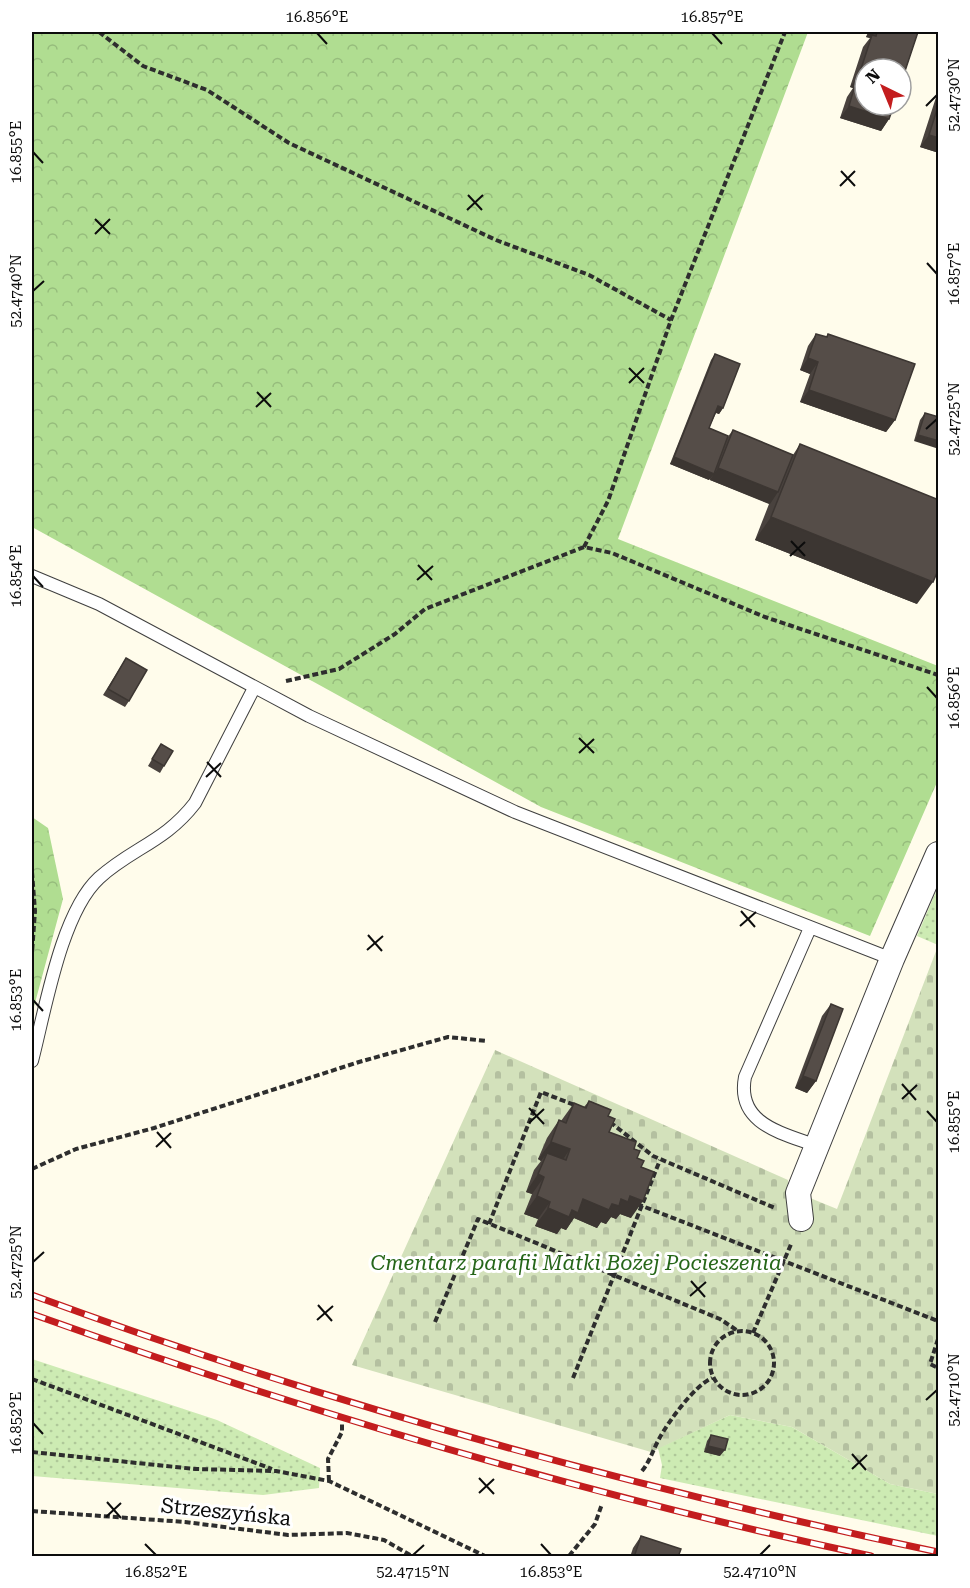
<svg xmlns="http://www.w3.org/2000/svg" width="970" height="1588" viewBox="0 0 970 1588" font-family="'Roboto Serif',serif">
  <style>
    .grass { fill: url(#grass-dots) }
    .forest { fill: url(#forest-crowns) }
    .cemetery { fill: url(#cemetery-stones) }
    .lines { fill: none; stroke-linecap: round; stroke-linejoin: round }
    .lane-casing { stroke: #3f3f3f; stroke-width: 14 }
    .street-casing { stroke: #3f3f3f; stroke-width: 26 }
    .path { stroke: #2e2e2e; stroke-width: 4; stroke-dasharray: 6 3; stroke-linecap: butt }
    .lane { stroke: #fff; stroke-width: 12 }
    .street { stroke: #fff; stroke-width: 24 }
    .rail-casing { stroke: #c31d1e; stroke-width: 7 }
    .rail { stroke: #fff; stroke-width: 4.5; stroke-dasharray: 14; stroke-linecap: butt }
    .wall { fill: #49423e }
    .shaded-wall { fill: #3c3632 }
    .building { fill: #554d48; stroke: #3c3632; stroke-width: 1.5 }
    .ticks { fill: none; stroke: #0c0c0c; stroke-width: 2 }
    .labels { text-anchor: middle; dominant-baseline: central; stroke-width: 6; stroke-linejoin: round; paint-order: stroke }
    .park-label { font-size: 21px; font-style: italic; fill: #266619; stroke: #fff }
    .street-label { font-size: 21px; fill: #0c0c0c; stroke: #fff }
    .neatline { fill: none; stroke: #0c0c0c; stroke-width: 2 }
    .ticks-label { font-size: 15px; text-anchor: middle; fill: #0c0c0c }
  </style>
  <defs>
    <pattern id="grass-dots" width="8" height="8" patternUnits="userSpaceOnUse" patternTransform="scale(1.5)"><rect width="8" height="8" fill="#cdebb3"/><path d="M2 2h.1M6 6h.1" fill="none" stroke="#afc899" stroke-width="1.8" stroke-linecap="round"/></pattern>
    <pattern id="forest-crowns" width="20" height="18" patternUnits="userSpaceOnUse" patternTransform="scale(1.5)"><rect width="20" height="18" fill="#b0dd91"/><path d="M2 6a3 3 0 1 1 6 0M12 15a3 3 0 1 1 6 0" fill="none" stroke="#96bc7c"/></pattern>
    <pattern id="cemetery-stones" width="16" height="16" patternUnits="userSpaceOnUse" patternTransform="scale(1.5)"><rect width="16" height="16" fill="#d3e1bb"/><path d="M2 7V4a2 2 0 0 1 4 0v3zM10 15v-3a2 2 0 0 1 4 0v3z" fill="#b4c0a0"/></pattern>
  </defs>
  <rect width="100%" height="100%" fill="#fffceb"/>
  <path class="grass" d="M938 887V945L917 936Z
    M32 1359 217 1420 320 1468 319 1488 263 1495 32 1476Z
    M730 1415 792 1427 890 1484 938 1494V1536L660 1478 662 1465 658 1448Z"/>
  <path class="forest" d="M32 32H808L618 539 938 666V780L870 936 541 807 32 527Z
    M32 817 48 828 63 899 32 1014Z"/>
  <path class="cemetery" d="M938 946V1494L890 1484 792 1427 730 1415 651 1452 352 1365 495 1050 788 1180V1189L837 1209Z"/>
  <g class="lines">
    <defs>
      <path id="lane" d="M32 576 99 604 309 716 515 812 892 959
        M810 928 745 1077C736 1124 782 1133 817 1146
        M32 1061C45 1011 61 913 99 878 132 848 165 842 195 803L254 688"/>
      <path id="street" d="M801 1219 798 1193 892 959 938 854"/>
    </defs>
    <use href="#lane" class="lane-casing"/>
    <use href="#street" class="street-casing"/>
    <path class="path" d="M99 32 143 66 207 90 289 143 496 240 589 275 671 320
      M584 547 608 501 671 320 785 32
      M286 681 339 669 395 634 425 609 584 547 612 553 765 617 938 675
      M32 872 35 911 32 953
      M610 1122 653 1156 775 1208
      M32 1169 76 1149 154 1128 359 1062 448 1037 487 1041
      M637 1204 938 1321
      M489 1224 541 1092 577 1106
      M435 1322 478 1219 720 1319 738 1331
      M710 1363a32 32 0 1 1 64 0a32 32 0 1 1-64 0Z
      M753 1333 792 1242
      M938 1339 930 1364 938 1368
      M573 1378 660 1160
      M32 1379 272 1469
      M32 1452 195 1469 276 1471 329 1481 485 1556
      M642 1471C650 1461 653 1450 659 1439 668 1422 695 1385 712 1378
      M329 1481 328 1459 342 1432V1424
      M32 1511 185 1522 288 1535 347 1533 384 1540 412 1556
      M569 1556 595 1524 602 1504"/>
    <use href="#lane" class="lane"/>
    <use href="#street" class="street"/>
    <defs>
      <path id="rail" d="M32 1295C327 1404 630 1487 938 1552
        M32 1314C306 1412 585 1495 871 1556"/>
    </defs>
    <use href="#rail" class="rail-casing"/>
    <use href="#rail" class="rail"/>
  </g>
  <path class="wall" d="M868 32H918L889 119 881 131 840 118 847 97 853 88 850 87 863 47 870 38 866 37Z
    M939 88V153L920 147Z
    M816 334 826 337 828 334 895 420 886 432 800 402 810 374 800 370 808 346Z
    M715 354 723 408 719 414 716 413 709 428 727 438 733 430 793 455 800 444 917 604 755 540 769 504 710 480V478L709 480 670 464 711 360Z
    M925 413 939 417 914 441 920 420Z
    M126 658 129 701 125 707 103 695Z
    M161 744 164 766 160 773 148 766Z
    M831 1004 816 1081 807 1093 795 1088 822 1016Z
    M589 1101 608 1116 609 1132 634 1149 641 1167 631 1218 620 1214 616 1219 611 1217 606 1224 601 1222 597 1228 574 1218 566 1230 561 1228 557 1234 535 1226 538 1219 524 1214 532 1194 526 1192 534 1170 541 1161 538 1159 547 1138 559 1120 561 1121 574 1103 584 1107Z
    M711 1435 720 1456 704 1452 707 1441Z
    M641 1536 678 1557H630L633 1548Z"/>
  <path class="shaded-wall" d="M870 32H875L871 38 872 35 870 38 866 37Z
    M859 75 863 76 854 88 855 85 853 88 850 87Z
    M849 106 889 119 881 131 840 118Z
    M929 135 939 138V153L920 147Z
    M808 358 818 362 810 374 800 370Z
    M809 390 895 420 886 432 800 402Z
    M718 406 723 408 719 414 714 412Z
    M918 435 939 441V449L914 441Z
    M674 457 714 474 709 480 670 464Z
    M718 468 778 492 770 504 710 480Z
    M771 517 933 582 917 604 755 540Z
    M803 1076 816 1081 807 1093 795 1088Z
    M551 1142 570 1149 558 1167 547 1153 541 1161 538 1159Z
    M538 1174 544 1177 532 1194 526 1192Z
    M537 1196 550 1202 538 1219 524 1214Z
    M630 1196 643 1201 631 1218 620 1214 616 1219 611 1217 606 1224 601 1222 597 1228 574 1218 566 1230 561 1228 557 1234 535 1226 548 1208 572 1210 583 1199H621Z
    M708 1446 725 1450 720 1456 704 1452Z"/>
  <path class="building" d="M877 32H918L901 83V69H865V105H894L889 119 849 106 855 85 860 86 863 76 859 75 872 35 876 36Z
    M939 103V138L929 135Z
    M816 334 827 337 828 334 915 364 895 420 809 390 818 362 808 358Z
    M715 354 740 364 723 408 718 406 709 428 728 436 714 474 674 457Z
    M925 413 939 417V441L918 435Z
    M733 430 793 455 778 492 718 468Z
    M800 444 939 500V568L933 582 771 517Z
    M126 658 147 670 129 701 108 689Z
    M161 744 173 751 164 766 152 759Z
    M831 1004 843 1009 816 1081 803 1076Z
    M589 1101 611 1110 608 1116 615 1119 609 1132 636 1142 634 1149 640 1151 637 1158 644 1161 641 1167 654 1172 643 1201 630 1196 628 1202 621 1199 619 1206 612 1204 609 1210 583 1199 578 1213 572 1210 569 1217 548 1208 550 1202 537 1196 544 1177 538 1174 547 1153 566 1160 570 1149 551 1142 559 1120 566 1123 574 1103 586 1108Z
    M711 1435 728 1439 725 1450 708 1446Z
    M641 1536 681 1549 678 1557H634Z"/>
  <path class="ticks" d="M317 33 327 44M712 33 722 44M926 106 937 95M33 152 43 163M841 171 855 186M840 186 855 171M468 195 482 210M467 210 483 195M95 219 110 234M95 234 110 219M927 263 937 274M33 291 44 281M629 368 644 383M629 383 644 368M257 392 271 407M256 407 271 393M926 429 937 419M791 541 805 556M790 556 805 542M418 565 432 580M33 576 43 587M417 580 433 566M927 687 937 698M579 738 594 753M579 753 594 739M207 762 221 777M206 777 221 763M741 911 755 927M740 926 756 912M368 935 382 951M367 950 383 936M33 1000 43 1011M902 1084 916 1100M902 1099 917 1085M529 1108 544 1124M927 1111 937 1122M529 1123 544 1109M157 1132 171 1148M156 1147 171 1133M33 1262 44 1252M691 1281 705 1297M690 1296 706 1282M318 1305 332 1321M317 1320 333 1306M926 1400 937 1390M33 1423 43 1434M852 1454 866 1470M852 1469 867 1455M479 1478 494 1494M479 1493 494 1479M107 1502 121 1518M106 1517 121 1503M145 1544 156 1555M541 1544 551 1555M413 1555 424 1545M760 1555 770 1545"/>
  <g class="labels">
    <g class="park-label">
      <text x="576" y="1263">Cmentarz parafii Matki Bożej Pocieszenia</text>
    </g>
    <g class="street-label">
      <text transform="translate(226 1512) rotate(6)">Strzeszyńska</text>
    </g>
  </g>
  <rect width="970" height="1588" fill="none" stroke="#ffffff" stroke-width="66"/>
  <g transform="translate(883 87) rotate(317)"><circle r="28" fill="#ffffff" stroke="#9e9e9e" stroke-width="1.5"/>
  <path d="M0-4.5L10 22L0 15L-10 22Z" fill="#c31d1e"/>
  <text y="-9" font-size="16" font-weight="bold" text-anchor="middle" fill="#0c0c0c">N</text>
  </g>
  <rect x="33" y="33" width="904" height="1522" class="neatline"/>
  <g class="ticks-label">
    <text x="317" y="22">16.856°E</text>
    <text x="712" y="22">16.857°E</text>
    <text transform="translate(954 95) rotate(-90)" y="5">52.4730°N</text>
    <text transform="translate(16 152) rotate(-90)" y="5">16.855°E</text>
    <text transform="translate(954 274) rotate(-90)" y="5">16.857°E</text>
    <text transform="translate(16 291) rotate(-90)" y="5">52.4740°N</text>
    <text transform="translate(954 419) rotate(-90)" y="5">52.4725°N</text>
    <text transform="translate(16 576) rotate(-90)" y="5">16.854°E</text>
    <text transform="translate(954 698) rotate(-90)" y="5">16.856°E</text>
    <text transform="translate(16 1000) rotate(-90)" y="5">16.853°E</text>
    <text transform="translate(954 1122) rotate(-90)" y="5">16.855°E</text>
    <text transform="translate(16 1262) rotate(-90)" y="5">52.4725°N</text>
    <text transform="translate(954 1390) rotate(-90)" y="5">52.4710°N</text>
    <text transform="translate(16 1423) rotate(-90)" y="5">16.852°E</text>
    <text x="156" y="1577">16.852°E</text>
    <text x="413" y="1577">52.4715°N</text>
    <text x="551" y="1577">16.853°E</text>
    <text x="760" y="1577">52.4710°N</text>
  </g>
</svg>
